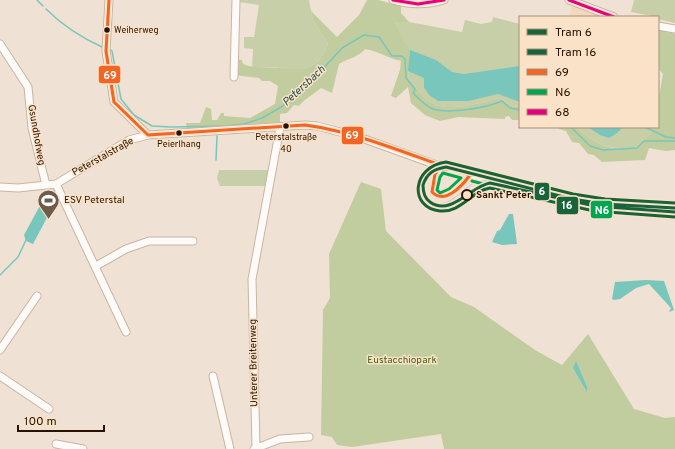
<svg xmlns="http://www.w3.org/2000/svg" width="675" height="449" viewBox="0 0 675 449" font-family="Overpass,sans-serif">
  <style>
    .built { fill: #f4d8bb }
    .green { fill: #c7cfa8 }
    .forest { fill: #c2cd9f }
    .water { fill: #79c6bc }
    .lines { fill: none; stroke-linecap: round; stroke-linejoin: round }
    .stream { stroke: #79c6bc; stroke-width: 1.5 }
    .minor-casing { stroke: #c7b6a3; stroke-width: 9 }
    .minor { stroke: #fdfaf8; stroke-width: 7 }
    .tram { stroke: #c9c4c0; stroke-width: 1 }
    .bus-1-casing { stroke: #fae2c8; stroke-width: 6 }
    .bus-2-casing { stroke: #fae2c8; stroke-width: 6 }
    .bus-3-casing { stroke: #fae2c8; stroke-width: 6 }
    .bus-1 { stroke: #f26522; stroke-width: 3 }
    .bus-2 { stroke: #00a651; stroke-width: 3 }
    .bus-3 { stroke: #e5007d; stroke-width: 3 }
    .tram-1-casing { stroke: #fae2c8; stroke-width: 6 }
    .tram-2-casing { stroke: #fae2c8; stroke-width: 6 }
    .tram-1 { stroke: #19633a; stroke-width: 3 }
    .tram-2 { stroke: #19633a; stroke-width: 3 }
    .bus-dot { fill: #291300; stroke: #fae2c8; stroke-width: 1.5 }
    .stop-dot { fill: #fae2c8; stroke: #291300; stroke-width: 2 }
    .labels { text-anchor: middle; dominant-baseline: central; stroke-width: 3; stroke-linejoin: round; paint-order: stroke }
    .bus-label { font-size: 9px; fill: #291300; stroke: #fae2c8 }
    .street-label { font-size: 10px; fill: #291300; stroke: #fae2c8 }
    .stop-label { font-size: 10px; font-weight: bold; fill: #291300; stroke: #fae2c8; text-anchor: start }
    .poi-label { font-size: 10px; fill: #291300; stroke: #fae2c8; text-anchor: start }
    .park-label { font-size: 10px; fill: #446012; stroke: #fae2c8 }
    .water-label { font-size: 11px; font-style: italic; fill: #1c4e4a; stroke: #fae2c8 }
    .line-badge { stroke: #fae2c8; stroke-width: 1.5 }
    .badge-label { font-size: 11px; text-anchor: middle; font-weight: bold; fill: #fff }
  </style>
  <rect width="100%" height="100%" fill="#efe1d3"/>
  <path class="built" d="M572 7 582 10 604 17H569Z"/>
  <path class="green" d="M239 0H309L313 20 328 44C318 70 305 71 281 68 271 67 262 68 252 68L253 49 244 48V37H254L259 5 239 2Z
    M634 0H675V23L658 19V17L631 12Z
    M493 17 520 24V107L512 106 499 98C481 103 445 114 429 101 421 96 415 85 408 78L410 50 393 22H409L462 32 465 20 481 24 492 22Z
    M576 127H654L650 134 637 148C608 150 597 145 576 127Z
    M219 170H269L266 186H220L217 178Z"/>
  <path class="forest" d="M367 0H378L401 6V13L409 22H394L410 50 408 78C415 85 421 96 429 101 445 114 481 103 499 98L512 106 520 107V120H512L509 116 505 117V119L458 117 440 121 425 115 411 103 408 87 396 98 391 96 400 70 401 61C388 58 378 51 365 49 358 58 348 58 339 64L332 93 321 88C314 94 303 100 299 106L294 105 287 113 280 114V123L248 128 187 129 186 123H200L206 107 211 109 212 120H217L221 113H224V116L250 118 275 104 278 86 270 81H262L259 78 235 75 237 59 242 60 243 64C255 69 267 67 280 68 306 70 317 71 328 44L313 20 311 11 337 37 359 15Z
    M658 30 675 34V150L666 151 649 148 645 160 602 162 594 155 588 154 579 143 572 142 566 131 559 129V127H576C597 145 609 151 637 148L650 134 654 127H658V103L663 74 658 68Z
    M361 182 381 189 386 231 451 297 474 307 535 350 562 365 588 334 634 409 665 418 675 417V449H444L441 434 352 447 337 445 332 437 321 435 323 310 330 298 329 254Z"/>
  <path class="water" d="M410 50 436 60 452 72 464 74 520 66V102L498 94 468 101H438L429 95 424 87V78L408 71Z
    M588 127H623L617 133 609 138 600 135Z
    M54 189 56 190 59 195 33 244 26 241 24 235 44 198 48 200Z
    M509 214H513L517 244 502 245 492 242 497 231 500 230Z
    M646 280 664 281 674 310 669 312 671 308 649 284 636 288 620 299 614 300 612 299 615 282Z
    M576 361 587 387V392L573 368Z"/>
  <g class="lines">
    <path class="stream" d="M37 0 43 6
      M46 9C63 26 82 38 104 48
      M108 49 112 51 121 99 134 115 152 126 171 127 226 126 244 124 262 118 283 106 293 94 310 83 342 48 364 35 379 37 392 56H402L405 59 406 78 415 89 413 93C419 99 425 106 433 109 449 114 486 108 502 101L510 108 520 110
      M571 127 590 146 603 150 637 148 644 141H675
      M645 127 666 137 675 138
      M216 160 217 136
      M0 275 18 257 26 240"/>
    <defs>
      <path id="minor" d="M109 0 106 51 114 102 148 135
        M393 0C410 5 427 5 444 0
        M569 0 614 17
        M658 26 675 29
        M0 44 28 87 32 128 46 185
        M234 77 236 0
        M56 184 126 332
        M0 187 18 188 56 184 129 140 148 135 305 125 317 126 359 137 442 167 552 196 595 204 675 210
        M96 266 126 249 149 241H193
        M0 350 37 296
        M0 376 49 409
        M213 376 230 449
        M56 444 83 449
        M256 448 252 279 280 128
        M254 449 280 439 309 437"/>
    </defs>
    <use href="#minor" class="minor-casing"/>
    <use href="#minor" class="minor"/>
    <path class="tram" d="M453 169C438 165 423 171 423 188 424 193 426 198 431 201 449 212 463 186 478 181 486 179 495 182 503 184"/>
    <defs>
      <path id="bus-1" d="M109 0 106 51 114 102 148 135
        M148 135 305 125C363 133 415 158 470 175 462 186 445 205 432 192L435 174 439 169H448"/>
      <path id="bus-2" d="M443 173 461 178 449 189 440 193 437 190 440 177Z
        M472 181 537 198 592 209 675 215"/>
      <path id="bus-3" d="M393 0 418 4 444 0
        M569 0 614 17"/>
    </defs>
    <use href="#bus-1" class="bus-1-casing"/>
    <use href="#bus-2" class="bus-2-casing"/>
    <use href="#bus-3" class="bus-3-casing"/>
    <use href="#bus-1" class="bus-1"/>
    <use href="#bus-2" class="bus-2"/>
    <use href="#bus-3" class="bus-3"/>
    <defs>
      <path id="tram-1" d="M675 208 604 204 572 199 446 167C434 169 427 173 423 185 423 192 424 198 430 202 451 217 471 186 490 183L595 206 675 212"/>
      <path id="tram-2" d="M675 217 594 211 490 188C471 191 461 213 440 211 409 208 411 167 446 162L573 194 605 199 675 203"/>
    </defs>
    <use href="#tram-1" class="tram-1-casing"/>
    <use href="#tram-2" class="tram-2-casing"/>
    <use href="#tram-1" class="tram-1"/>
    <use href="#tram-2" class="tram-2"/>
  </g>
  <defs>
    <symbol id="stadium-pin" viewBox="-11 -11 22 30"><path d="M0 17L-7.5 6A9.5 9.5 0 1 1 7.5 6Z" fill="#6e5b4a" stroke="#fae2c8"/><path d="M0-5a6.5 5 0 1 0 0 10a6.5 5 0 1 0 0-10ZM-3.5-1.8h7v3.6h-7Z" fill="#fff"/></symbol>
  </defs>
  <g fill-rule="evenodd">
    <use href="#stadium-pin" x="36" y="188" width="25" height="34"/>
  </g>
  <g class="bus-dot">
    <circle cx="107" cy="30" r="3.5"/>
    <circle cx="286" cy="126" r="3.5"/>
    <circle cx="179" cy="133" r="3.5"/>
  </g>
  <circle class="stop-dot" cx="467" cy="195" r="5"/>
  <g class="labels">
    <g class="bus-label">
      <text x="114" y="30" text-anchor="start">Weiherweg</text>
      <text x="286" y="137">Peterstalstraße<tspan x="286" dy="12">40</tspan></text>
      <text x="179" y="144">Peierlhang</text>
    </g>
    <g class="street-label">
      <text transform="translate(36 135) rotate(80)">Gsundhofweg</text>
      <text transform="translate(103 157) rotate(-29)">Peterstalstraße</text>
      <text transform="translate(254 363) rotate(-91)">Unterer Breitenweg</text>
    </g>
    <g class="stop-label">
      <text x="476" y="195">Sankt Peter</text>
    </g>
    <g class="poi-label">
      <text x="64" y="200">ESV Peterstal</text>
    </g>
    <g class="park-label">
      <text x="402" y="360">Eustacchiopark</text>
    </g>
    <g class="water-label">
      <text transform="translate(304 86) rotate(-43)">Petersbach</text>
    </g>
  </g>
  <g class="line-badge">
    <rect x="98" y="65" width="23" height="19" rx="4" fill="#f26522"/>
    <rect x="341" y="126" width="23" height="19" rx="4" fill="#f26522"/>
    <rect x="534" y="182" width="16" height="19" rx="4" fill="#19633a"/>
    <rect x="556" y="196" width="23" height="19" rx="4" fill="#19633a"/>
    <rect x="590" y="200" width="23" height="19" rx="4" fill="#00a651"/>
  </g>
  <g class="badge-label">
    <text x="110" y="79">69</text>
    <text x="352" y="139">69</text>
    <text x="542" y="195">6</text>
    <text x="567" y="209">16</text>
    <text x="602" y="214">N6</text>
  </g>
  <rect x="519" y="16" width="140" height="112" fill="#fae2c8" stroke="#a68f78"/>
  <rect x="527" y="29" width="20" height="6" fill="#19633a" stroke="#a68f78"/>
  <text x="555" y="36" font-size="12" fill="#291300">Tram 6</text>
  <rect x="527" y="49" width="20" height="6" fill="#19633a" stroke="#a68f78"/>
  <text x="555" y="56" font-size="12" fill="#291300">Tram 16</text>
  <rect x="527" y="69" width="20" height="6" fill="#f26522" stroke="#a68f78"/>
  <text x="555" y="76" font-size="12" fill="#291300">69</text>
  <rect x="527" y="89" width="20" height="6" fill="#00a651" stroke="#a68f78"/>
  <text x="555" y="96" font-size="12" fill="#291300">N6</text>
  <rect x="527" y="109" width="20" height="6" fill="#e5007d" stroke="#a68f78"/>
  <text x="555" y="116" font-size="12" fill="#291300">68</text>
  <path d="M18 425v6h86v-6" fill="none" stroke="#291300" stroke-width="2"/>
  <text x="24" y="425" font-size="12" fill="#291300" stroke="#fae2c8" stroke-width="3" paint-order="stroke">100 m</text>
</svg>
